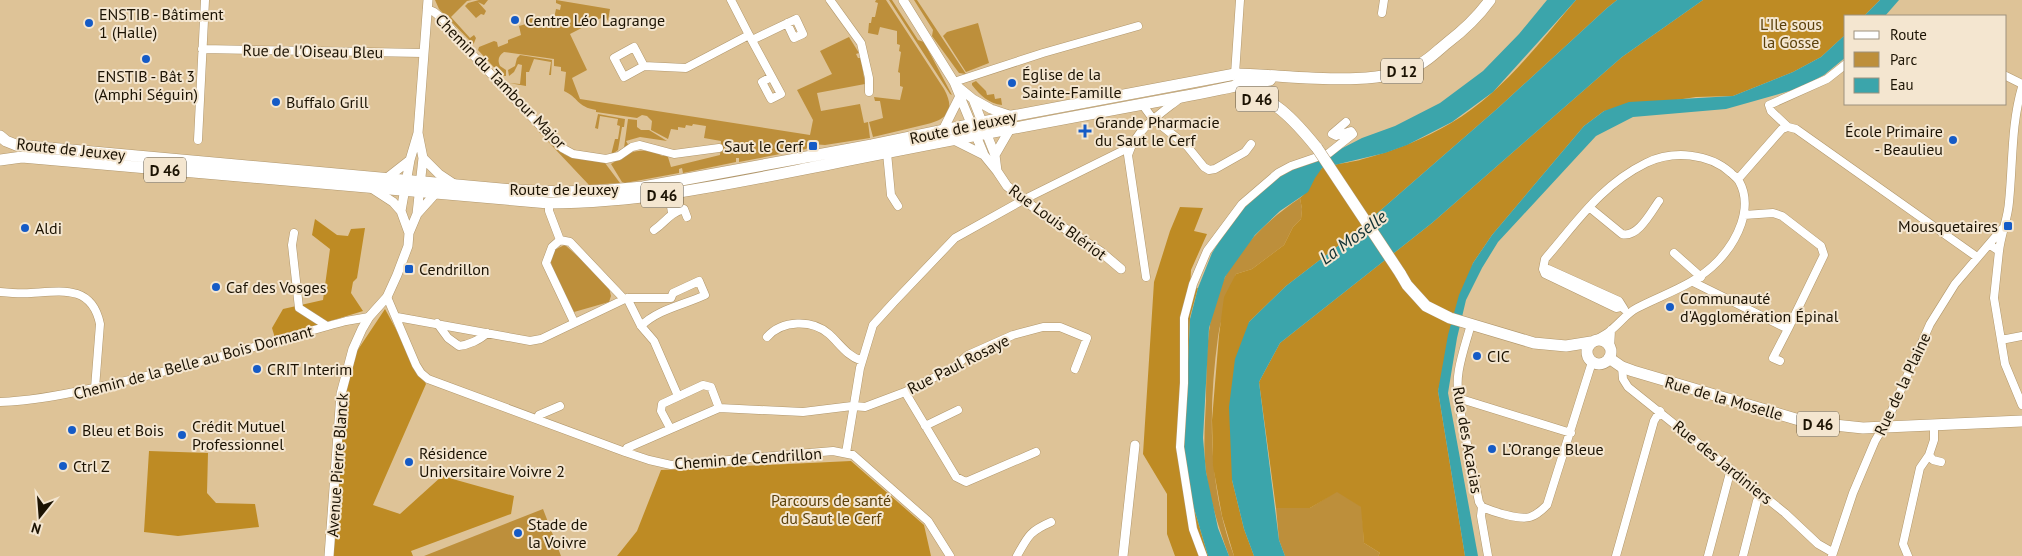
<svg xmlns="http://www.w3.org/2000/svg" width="2022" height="556" viewBox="0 0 2022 556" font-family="'PT Sans',sans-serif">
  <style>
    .green { fill: #bd8f3b }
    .forest { fill: #be8b24 }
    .water { fill: #3ba5ab }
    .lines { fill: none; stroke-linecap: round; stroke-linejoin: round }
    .minor-casing { stroke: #b1976c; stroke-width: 9 }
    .tertiary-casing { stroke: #b1976c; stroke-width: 10 }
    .primary-casing { stroke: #b1976c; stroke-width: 12 }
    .minor { stroke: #fff; stroke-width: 8 }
    .tertiary { stroke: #fff; stroke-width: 9 }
    .primary { stroke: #fff; stroke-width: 11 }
    .primary-bridge-casing { stroke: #b1976c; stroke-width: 12; stroke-linecap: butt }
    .primary-bridge { stroke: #fff; stroke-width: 11 }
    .poi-dot { fill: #155bc6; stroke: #f4e6d0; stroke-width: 2 }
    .labels { text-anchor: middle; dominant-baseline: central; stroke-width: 4; stroke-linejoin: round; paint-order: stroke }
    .shield { fill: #f4e6d0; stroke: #5d5240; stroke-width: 1 }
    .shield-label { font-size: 15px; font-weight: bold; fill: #1c1303 }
    .poi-label { font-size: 16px; fill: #1c1303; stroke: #f4e6d0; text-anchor: start }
    .park-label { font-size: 16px; fill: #5b400a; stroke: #f4e6d0 }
    .street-label { font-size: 16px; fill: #1c1303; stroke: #f4e6d0 }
    .water-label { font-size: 18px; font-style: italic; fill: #113133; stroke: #f4e6d0 }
  </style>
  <rect width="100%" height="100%" fill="#dec397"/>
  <path class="green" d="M435 0H472L467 1 451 17 470 38 474 35 476 38 474 43 473 44 439 9Z
    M479 0H488L484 5 478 2 486 11 484 15 481 14 476 18 465 6 468 3Z
    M556 0 610 9 608 21 605 16 570 34 587 70 572 78 580 99 810 135 813 120 797 90 832 74 820 51 849 37 859 53 856 54 858 58H861L865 84 817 93 821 111 860 104 864 123 868 122 870 138 825 145 811 144 806 149 739 162V158H736V162L683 173 682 168 679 169V173L625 183 622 182 611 164C633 151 634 148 660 153V155L663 156 664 153 668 157 671 167 720 155 721 141 704 138 706 126 693 124 692 126 686 125 685 128 678 127V130L671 129 668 139 651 130 652 121 647 116 642 115 637 118 596 112V110C577 107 578 97 564 91L566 72 561 71V67L554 66V59L504 52C499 55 497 60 500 66L506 70V76H502L478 50 479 47 494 41 497 42 498 47 508 43V40L521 35 519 26 526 24 529 15 544 18 547 23H553L556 9 560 10 561 5 556 3Z
    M876 0H886L944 89C960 118 937 122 915 127 901 130 887 134 873 137L869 122 883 118 880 101H875L874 97 900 100 903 87 900 86V73L898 72 901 52 899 51 900 45 897 44V31L880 27 878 35 868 33 869 23H871L872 17H875L878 3 875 2Z
    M889 0H892L918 40 924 42 952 95 950 94Z
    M914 0H917L966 74 959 73 932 36 933 30Z
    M978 23 989 63 966 72 943 36 947 32Z
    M520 55 552 60 551 75H549L551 62 534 59 529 72H526V86L509 83 520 84 522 65 518 64 514 72 509 76 508 70 515 66 517 58Z
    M976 81 986 91 987 95 994 94 995 99 1001 98 1002 105C989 104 980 95 972 85V83Z
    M598 114 625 119 624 127H622L618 150 611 155 615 139H618L620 126 617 125 618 119 600 116 598 129 595 128Z
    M628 119 637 120V127L641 130H649L667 141 640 137 626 141 629 146 624 148Z
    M540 130 565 155 605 163 620 183 589 185 539 132Z
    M1300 198 1302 209 1301 219 1293 227 1284 245 1252 269 1236 274C1230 294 1221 316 1218 337 1208 410 1208 487 1234 556H1229C1219 529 1210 501 1206 472 1203 448 1205 424 1206 400 1207 359 1205 315 1225 277 1242 244 1270 218 1300 198Z
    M565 245 608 283 611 296 609 302 574 312C568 300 545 265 552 253 555 249 560 247 565 245Z
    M1337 491 1362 507 1364 543 1380 553 1378 556H1285L1279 540 1276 508H1310Z
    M543 509 561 556H424Z"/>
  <path class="forest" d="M1576 0H1617L1607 8 1498 108 1351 236 1286 286 1249 322 1232 480 1244 529 1254 556H1234L1222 516 1213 466 1212 420 1219 335 1224 297 1236 274 1252 269 1284 245 1293 227 1301 219 1302 209 1300 198C1311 190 1313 174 1322 168 1327 165 1355 162 1363 159 1394 151 1424 139 1451 123 1502 93 1538 44 1576 0Z
    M1703 0H1880L1864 16H1846V34L1821 57 1793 72 1733 96 1696 97 1604 111 1584 126 1492 235 1473 263 1438 391 1465 556H1378L1380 553 1364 543 1361 507 1337 492 1310 508H1276L1259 382 1280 343 1432 223 1622 57Z
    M1180 207 1203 208 1194 231 1207 234 1191 270 1190 290 1198 288 1190 317 1186 411 1191 498 1208 556H1175L1167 534V494L1143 454 1154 282 1170 231Z
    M315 219 337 235 348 236 351 229 365 228 357 278 353 282 351 293 363 311 275 338 272 328 283 309 323 300 330 249 312 235Z
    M385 309 426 384 373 505 400 514 442 476 514 496 511 514 411 551 413 556H329L336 429 351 360Z
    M149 451 208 453 207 493 216 503 255 504 259 527 178 536 144 532Z
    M851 461 924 525 931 556H617L637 531 661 470Z"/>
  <path class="water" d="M1547 0H1576L1493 92 1452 122 1407 145 1385 153 1322 168 1315 178 1308 192 1280 211 1255 235 1225 277 1209 328 1203 438 1206 472 1218 528 1229 556H1208L1191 498 1184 449 1190 319 1198 288 1212 253 1232 221 1256 195 1277 177 1298 167 1329 155 1362 138 1395 126 1440 103 1483 71 1519 34Z
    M1617 0H1703L1622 57 1432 223 1280 343 1259 382 1279 540 1285 556H1254L1244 529 1232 480 1229 407 1235 359 1249 322 1286 286 1351 236 1498 108 1607 8Z
    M1880 0H1899L1885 16H1864Z
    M1846 34V57L1824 75 1800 88 1726 109 1633 117 1596 136 1498 242 1482 268 1466 300 1457 338 1448 393 1478 556H1465L1438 391 1448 335 1459 295 1473 263 1492 235 1584 126 1604 111 1629 102 1733 96 1793 72 1821 57Z"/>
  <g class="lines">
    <defs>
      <path id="minor" d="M830 0 861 43 869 78V92
        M427 9 434 12 443 19 469 51 544 130 562 148 573 154 606 159 619 156 632 147 640 145 674 154 719 148
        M1382 13 1384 0
        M749 35 781 94 771 99 762 82 771 77
        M752 40 796 19 803 34 794 38 787 23
        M202 49 423 53
        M644 66 624 77 614 58 634 47 644 66 686 68 749 35 731 0
        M1235 74 1240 0
        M2006 76 2022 84
        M954 82 1043 53 1138 26
        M1142 104 1153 119 1187 146 1204 167 1209 170 1215 169 1245 152 1251 144
        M1788 127 1771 111 1769 105 1827 79 1846 64
        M198 140 205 0
        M887 153 891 195 898 206
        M1738 179 1782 129 1788 127 1796 129 1977 257
        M669 194 672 213
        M549 203V211L560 240
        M1589 207 1622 234C1638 238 1651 212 1659 201
        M654 230C667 221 668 214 684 209L687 217
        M294 233 292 245 299 308 327 326
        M1990 245 1999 251 1994 298 2005 364 2022 405
        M1999 251C2001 234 2008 218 2009 202 2013 163 2011 125 2022 87
        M1674 253 1701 277
        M1543 269H1548L1619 301 1624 309
        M1146 277 1128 155C1136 129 1160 114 1179 99
        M1693 282 1788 329 1824 255 1821 246 1782 216 1773 213 1744 215
        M0 292C10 293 21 294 31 293 62 291 92 285 100 324L95 388
        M387 297 416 365 421 373 428 379 625 452 649 460 671 465 833 451 853 455 928 521 950 556
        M627 298 641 326 654 341 678 396
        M397 317 530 341 541 339 627 298H671L673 293 699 281 705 295C684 305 658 309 641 326
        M574 322 546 263 552 247 560 240 570 242 624 299
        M437 323 448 338 459 346C468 345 480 340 487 333
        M1471 324C1466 344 1451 381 1461 399L1459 405 1479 502 1482 507 1481 516 1488 556
        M767 337C782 320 812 319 829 334 840 344 847 356 862 361
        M1595 340C1601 337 1607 334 1611 330 1620 323 1627 313 1637 308 1666 293 1695 285 1718 261 1737 241 1754 208 1739 181 1737 178 1734 176 1731 173 1709 153 1673 150 1646 163 1601 185 1577 222 1545 259L1543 269 1545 274 1616 308 1621 307
        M2001 340 2022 336
        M1610 348 1611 330
        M1780 361 1773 358 1788 329
        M1622 367 1623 379 1628 387 1785 513 1818 544 1832 552
        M905 392 956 477 966 482 1036 452
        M1461 399 1571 433
        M0 402C32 401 62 395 94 388 179 370 262 344 346 321L369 317
        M719 408 803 412 852 406 865 407 905 392 953 368 968 355 1013 335 1043 327H1060L1087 338 1075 369
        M537 419 539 415 560 406
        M925 426 958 410
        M625 452 627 448 719 408 711 387 703 385 662 404 661 411 670 428
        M846 453 860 368 873 325 893 303 955 238 1023 200 1130 147
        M1929 455 1934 440V425
        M1482 507C1494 512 1519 520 1530 517 1537 515 1542 510 1547 505L1592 362
        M1017 556C1028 536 1030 531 1051 522
        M1203 556 1193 529 1180 447 1184 383V318L1193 284 1207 251 1242 204 1278 173 1291 166 1329 153 1353 134 1351 131 1336 136 1332 134 1346 122
        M1616 556 1654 421 1660 411
        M1708 556 1731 469
        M1743 556 1757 501 1762 494
        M1832 556 1853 493 1875 441 1888 419 1930 324 1955 284 2002 229
        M1908 556 1903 544 1920 468 1929 455 1933 460 1941 462"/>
      <path id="tertiary" d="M903 0 954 82 984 155 997 171 1007 186 1041 213 1101 252 1121 269
        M956 85 973 99 995 155 997 171
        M973 99 991 109 1012 116
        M942 132 960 96
        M952 139 984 155
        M995 155 1010 129
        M423 158 439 174 454 184
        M387 178 410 160
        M373 189 393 202 401 211
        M417 214 435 194
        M409 233 401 211 410 160 418 133 428 0
        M329 556 341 394 353 349 362 329 369 317 387 297 397 275 408 246 409 233 417 214 423 158 418 133
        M1123 556 1135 445"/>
      <path id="primary" d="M1236 85C1274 99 1292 117 1317 148
        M0 136 6 141 16 145 513 190 564 192 609 190 643 187 872 145 1012 116 1235 74C1285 74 1377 90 1420 64 1430 59 1438 50 1447 43 1464 30 1477 18 1490 0
        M0 160 22 157 549 203C643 203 733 183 825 165 944 141 1062 119 1181 97 1211 92 1240 84 1270 80
        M1400 273 1407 285 1426 306 1450 318 1534 343 1566 346 1591 342
        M1587 352a12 12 0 1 1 24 0a12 12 0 1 1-24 0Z
        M1609 358 1622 367 1633 371 1806 422 1863 428 2022 421"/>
    </defs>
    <use href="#minor" class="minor-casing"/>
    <use href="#tertiary" class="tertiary-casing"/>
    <use href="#primary" class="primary-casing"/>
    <use href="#minor" class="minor"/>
    <use href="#tertiary" class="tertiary"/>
    <use href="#primary" class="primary"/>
    <defs>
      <path id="primary-bridge" d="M1317 148 1400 273"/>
    </defs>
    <use href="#primary-bridge" class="primary-bridge-casing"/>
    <use href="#primary-bridge" class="primary-bridge"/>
  </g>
  <g class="poi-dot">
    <circle cx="515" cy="20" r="5"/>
    <circle cx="89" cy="23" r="5"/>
    <circle cx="146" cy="59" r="5"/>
    <circle cx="1012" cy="83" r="5"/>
    <circle cx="276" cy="102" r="5"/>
    <path d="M1082.5 123.5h5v5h5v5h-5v5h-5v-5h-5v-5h5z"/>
    <circle cx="1953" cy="140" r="5"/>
    <rect x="808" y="141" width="10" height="10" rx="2.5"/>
    <rect x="2003" y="221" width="10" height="10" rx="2.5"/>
    <circle cx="25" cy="228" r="5"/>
    <rect x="404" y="264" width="10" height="10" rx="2.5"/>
    <circle cx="216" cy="287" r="5"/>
    <circle cx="1670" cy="307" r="5"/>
    <circle cx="1477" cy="356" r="5"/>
    <circle cx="257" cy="369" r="5"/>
    <circle cx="72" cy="430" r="5"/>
    <circle cx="182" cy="435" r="5"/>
    <circle cx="1492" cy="449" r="5"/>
    <circle cx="409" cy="462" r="5"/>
    <circle cx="63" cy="466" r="5"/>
    <circle cx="518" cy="533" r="5"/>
  </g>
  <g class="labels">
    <g class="shield">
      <rect x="1381" y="58.5" width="42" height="25" rx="4"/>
      <rect x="1236" y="86.5" width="42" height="25" rx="4"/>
      <rect x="144" y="157.5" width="42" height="25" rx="4"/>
      <rect x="641" y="182.5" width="42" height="25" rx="4"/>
      <rect x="1797" y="411.5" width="42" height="25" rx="4"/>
    </g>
    <g class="shield-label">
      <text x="1402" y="71">D 12</text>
      <text x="1257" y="99">D 46</text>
      <text x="165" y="170">D 46</text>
      <text x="662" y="195">D 46</text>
      <text x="1818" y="424">D 46</text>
    </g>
    <g class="poi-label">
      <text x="99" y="14">ENSTIB - Bâtiment<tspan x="99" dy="18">1 (Halle)</tspan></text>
      <text x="525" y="20">Centre Léo Lagrange</text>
      <text x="1022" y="74">Église de la<tspan x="1022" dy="18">Sainte-Famille</tspan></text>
      <text x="146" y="76" text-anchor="middle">ENSTIB - Bât 3<tspan x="146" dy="18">(Amphi Séguin)</tspan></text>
      <text x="286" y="102">Buffalo Grill</text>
      <text x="1095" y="122">Grande Pharmacie<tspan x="1095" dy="18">du Saut le Cerf</tspan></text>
      <text x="1943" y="131" text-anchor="end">École Primaire<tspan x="1943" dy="18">- Beaulieu</tspan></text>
      <text x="803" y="146" text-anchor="end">Saut le Cerf</text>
      <text x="1998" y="226" text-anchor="end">Mousquetaires</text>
      <text x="35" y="228">Aldi</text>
      <text x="419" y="269">Cendrillon</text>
      <text x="226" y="287">Caf des Vosges</text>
      <text x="1680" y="298">Communauté<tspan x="1680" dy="18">d'Agglomération Épinal</tspan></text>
      <text x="1487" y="356">CIC</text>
      <text x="267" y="369">CRIT Interim</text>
      <text x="192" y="426">Crédit Mutuel<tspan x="192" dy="18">Professionnel</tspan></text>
      <text x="82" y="430">Bleu et Bois</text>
      <text x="1502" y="449">L’Orange Bleue</text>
      <text x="419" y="453">Résidence<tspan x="419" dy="18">Universitaire Voivre 2</tspan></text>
      <text x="73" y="466">Ctrl Z</text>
      <text x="528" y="524">Stade de<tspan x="528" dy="18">la Voivre</tspan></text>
    </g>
    <g class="park-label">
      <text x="1791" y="24">L'Ile sous<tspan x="1791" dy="18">la Gosse</tspan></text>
      <text x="831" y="500">Parcours de santé<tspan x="831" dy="18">du Saut le Cerf</tspan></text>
    </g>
    <g class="street-label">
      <text transform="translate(313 51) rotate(1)">Rue de l'Oiseau Bleu</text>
      <text transform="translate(501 81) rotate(46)">Chemin du Tambour Major</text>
      <text transform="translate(963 127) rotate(-12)">Route de Jeuxey</text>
      <text transform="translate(71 149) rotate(6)">Route de Jeuxey</text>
      <text x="564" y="189">Route de Jeuxey</text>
      <text transform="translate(1058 222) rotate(36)">Rue Louis Blériot</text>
      <text transform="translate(193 362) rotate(-15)">Chemin de la Belle au Bois Dormant</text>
      <text transform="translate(958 364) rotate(-27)">Rue Paul Rosaye</text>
      <text transform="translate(1902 384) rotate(-65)">Rue de la Plaine</text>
      <text transform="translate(1724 398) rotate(16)">Rue de la Moselle</text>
      <text transform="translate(1468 440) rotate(80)">Rue des Acacias</text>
      <text transform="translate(748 458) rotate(-4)">Chemin de Cendrillon</text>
      <text transform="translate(1723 462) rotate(39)">Rue des Jardiniers</text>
      <text transform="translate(337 465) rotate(-86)">Avenue Pierre Blanck</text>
    </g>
    <g class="water-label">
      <text transform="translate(1353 237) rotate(-36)">La Moselle</text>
    </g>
  </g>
  <rect x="1844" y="15" width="162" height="90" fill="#f4e6d0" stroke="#9e927e"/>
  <rect x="1854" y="31" width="25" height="8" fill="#ffffff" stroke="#9e927e"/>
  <text x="1890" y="40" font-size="15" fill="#1c1303">Route</text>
  <rect x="1854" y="52" width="25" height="15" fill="#bd8f3b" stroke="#9e927e"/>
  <text x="1890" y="65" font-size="15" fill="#1c1303">Parc</text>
  <rect x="1854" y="78" width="25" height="15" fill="#3ba5ab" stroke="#9e927e"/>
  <text x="1890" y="90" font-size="15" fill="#1c1303">Eau</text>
  <g transform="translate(40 516) rotate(197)" stroke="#f4e6d0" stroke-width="4" paint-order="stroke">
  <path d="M0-4L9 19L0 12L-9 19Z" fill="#1c1303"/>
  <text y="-8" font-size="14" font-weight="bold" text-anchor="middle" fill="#1c1303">N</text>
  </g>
</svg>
